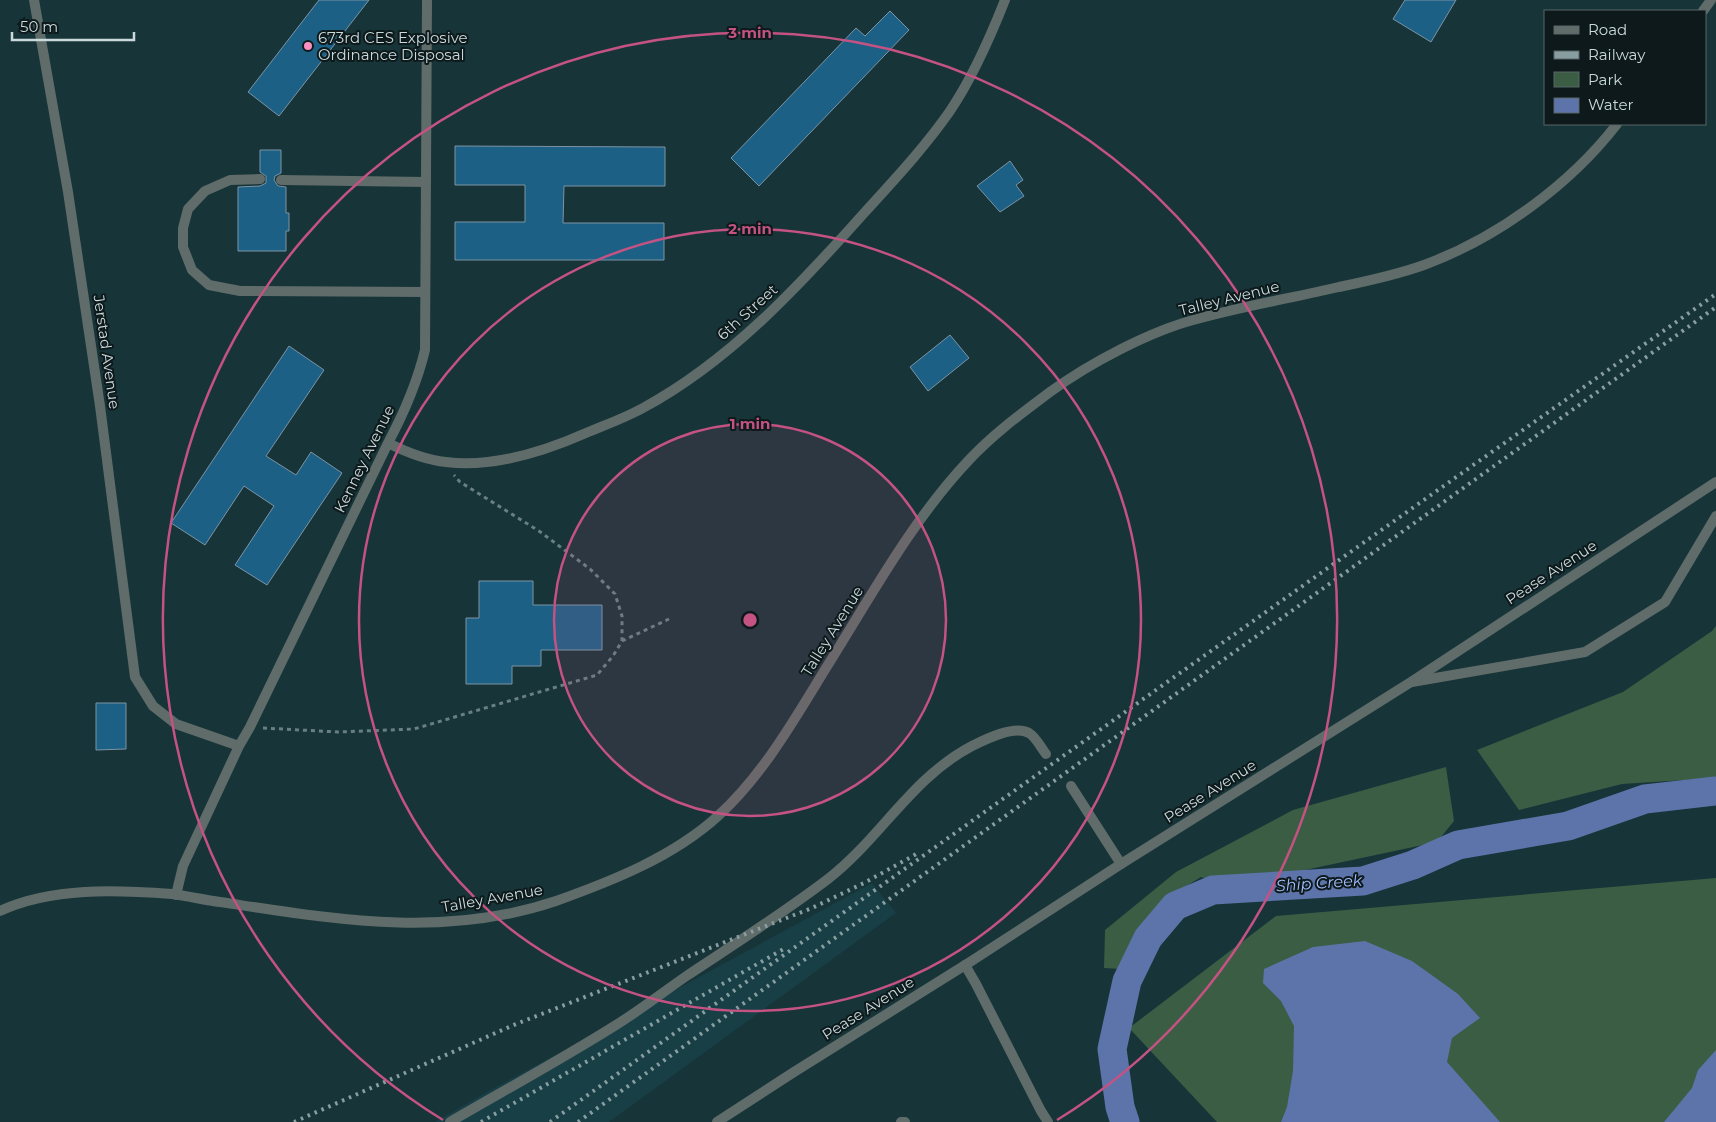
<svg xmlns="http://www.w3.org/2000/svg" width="1716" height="1122" viewBox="0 0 1716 1122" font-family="Montserrat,sans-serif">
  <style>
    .built { fill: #173f45 }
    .green { fill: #3a5d44 }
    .water { fill: #5d74aa }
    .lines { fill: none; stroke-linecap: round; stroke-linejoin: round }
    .river { stroke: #5d74aa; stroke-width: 29 }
    .building { fill: #1c6086; stroke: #7d94a4 }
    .path { stroke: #687f83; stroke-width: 3; stroke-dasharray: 4 4; stroke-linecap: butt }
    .service { stroke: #5f6c69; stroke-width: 10 }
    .minor { stroke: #5f6c69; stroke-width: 10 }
    .tertiary { stroke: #5f6c69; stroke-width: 10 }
    .rail { stroke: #899ea1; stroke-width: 4; stroke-dasharray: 2.5 5; stroke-linecap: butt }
    .ring { fill: none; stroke: #c45282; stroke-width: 2.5 }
    .poi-dot { fill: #fc8fc2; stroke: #0d191b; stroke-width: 2 }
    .labels { text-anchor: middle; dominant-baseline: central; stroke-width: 4; stroke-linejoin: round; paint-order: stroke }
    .poi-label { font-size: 15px; fill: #c9d9dc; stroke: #0d191b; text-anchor: start }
    .street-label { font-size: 15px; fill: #c9d9dc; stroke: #0d191b }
    .water-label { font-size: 16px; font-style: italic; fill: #a1bdfd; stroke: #0d191b }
    .centre { fill: #c45282; stroke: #0d191b; stroke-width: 2.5 }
    .ring-label { font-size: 15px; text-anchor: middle; font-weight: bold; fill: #c45282; stroke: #0d191b; stroke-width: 4; stroke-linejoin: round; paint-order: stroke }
  </style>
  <rect width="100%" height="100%" fill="#173438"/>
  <path class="built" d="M872 883 896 913 609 1122H435L487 1092Z"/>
  <path class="green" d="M1716 626V778L1622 784 1519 810 1477 750 1623 692 1712 631Z
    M1446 767 1454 821 1437 842 1291 873 1220 884 1201 877 1175 893 1138 928 1120 969 1104 968 1105 930 1176 872 1293 810Z
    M1716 878V1122H1217L1129 1028 1276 916Z"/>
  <path class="water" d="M1365 941 1412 961 1458 994 1480 1018 1452 1038 1447 1062 1500 1122H1281L1287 1107 1293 1071 1294 1026 1281 1001 1263 983 1264 969 1313 947Z
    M1716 1050V1122H1664L1692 1088 1698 1070Z"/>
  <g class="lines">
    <path class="river" d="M1125 1122 1120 1107 1112 1049 1127 981 1148 938 1175 906 1213 890 1363 881 1413 865 1458 845 1568 826 1645 799 1716 791"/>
  </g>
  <path class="building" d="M319 0H369L279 116 248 92Z
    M1405 0H1456L1431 42 1393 19Z
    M890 11 909 30 759 186 731 158 856 28 865 36Z
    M455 146 665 147V186H564L563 223H664V260H455V222H525V185H455Z
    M260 150H281V173L275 176 274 180 278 186 286 187V213H289V231H286V251H238V187L260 186 266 183V176L260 172Z
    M1010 161 1023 180 1016 185 1024 196 1000 212 977 186Z
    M950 335 969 358 928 391 910 367Z
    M289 346 324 370 266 456 296 475 311 452 342 473 267 585 235 565 274 506 244 486 205 545 171 523Z
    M479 581H533V605H602V650H541V666H512V684H466V618H479Z
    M96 703H126V749L96 750Z"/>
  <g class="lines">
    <path class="path" d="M622 641 669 619
      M263 728 338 732 414 729 597 675 613 656 622 641V616L615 594 590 569 539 531 460 482 454 475"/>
    <path class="service" d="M260 179 230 180 205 191 188 209 183 228V247L192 270 209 285 240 291 425 292
      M281 180 426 182
      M1412 682 1585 652 1665 602 1716 516
      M1071 786 1121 864
      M965 965 976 984 1041 1111 1048 1122
      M450 1122C505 1090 562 1059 616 1025 640 1010 662 993 685 977 733 945 782 914 828 879 881 838 911 778 972 746 986 739 1014 725 1029 733 1036 737 1041 748 1046 754
      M901 1122H905"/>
    <path class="minor" d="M34 0 68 192 100 406 135 677 153 706 176 724 239 746
      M388 443C406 452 425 460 446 462 493 468 543 452 586 433 605 425 625 418 643 408 730 361 800 285 865 212 894 180 925 147 950 111 973 77 990 38 1005 0
      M176 895 183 866 239 746 250 727 388 443C404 413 417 383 425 350L427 0"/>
    <path class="tertiary" d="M1703 11 1711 0
      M0 911C52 887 116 890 172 894 188 896 204 900 220 902 334 919 443 939 556 901 612 881 673 857 718 816 763 775 794 720 826 668 870 598 912 520 969 460 993 434 1022 413 1050 392 1090 363 1150 331 1197 319 1244 306 1292 298 1339 287 1368 281 1396 275 1424 265 1497 238 1570 185 1617 124
      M717 1122 794 1072 970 962 1121 864 1411 682 1716 482"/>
    <path class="rail" d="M294 1122 516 1024 812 908 864 883 920 852
      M481 1122 787 947
      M550 1122C938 845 1326 568 1716 294
      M578 1122 1716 307"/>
  </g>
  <circle cx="750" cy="620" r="196" fill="#c45282" fill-opacity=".12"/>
  <g class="ring">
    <circle cx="750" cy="620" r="196"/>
    <circle cx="750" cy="620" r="391"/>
    <path d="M443 1120A587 587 0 1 1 1057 1120"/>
  </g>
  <circle class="poi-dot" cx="308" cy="46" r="5"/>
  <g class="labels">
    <g class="poi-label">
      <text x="318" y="37">673rd CES Explosive<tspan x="318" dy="17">Ordinance Disposal</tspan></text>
    </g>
    <g class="street-label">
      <text transform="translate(1229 298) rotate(-14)">Talley Avenue</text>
      <text transform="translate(747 312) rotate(-42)">6th Street</text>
      <text transform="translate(107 352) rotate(82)">Jerstad Avenue</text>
      <text transform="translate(364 459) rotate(-64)">Kenney Avenue</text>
      <text transform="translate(1551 572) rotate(-33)">Pease Avenue</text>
      <text transform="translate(832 631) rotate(-58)">Talley Avenue</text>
      <text transform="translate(1210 791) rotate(-32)">Pease Avenue</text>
      <text transform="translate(492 898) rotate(-10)">Talley Avenue</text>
      <text transform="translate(868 1008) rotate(-32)">Pease Avenue</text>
    </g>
    <g class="water-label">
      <text transform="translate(1319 883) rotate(-4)">Ship Creek</text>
    </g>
  </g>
  <circle cx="750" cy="620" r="8" class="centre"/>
  <g class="ring-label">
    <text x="750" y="38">3 min</text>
    <text x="750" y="234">2 min</text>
    <text x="750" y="429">1 min</text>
  </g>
  <rect x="1544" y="10" width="162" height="115" fill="#0d191b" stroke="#586668"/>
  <rect x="1554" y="26" width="25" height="8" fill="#5f6c69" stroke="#586668"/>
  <text x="1588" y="35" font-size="15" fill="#c9d9dc">Road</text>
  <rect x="1554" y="51" width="25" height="8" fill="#899ea1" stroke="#586668"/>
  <text x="1588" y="60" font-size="15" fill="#c9d9dc">Railway</text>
  <rect x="1554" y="72" width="25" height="15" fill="#3a5d44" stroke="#586668"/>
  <text x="1588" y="85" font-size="15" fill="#c9d9dc">Park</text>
  <rect x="1554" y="98" width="25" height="15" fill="#5d74aa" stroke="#586668"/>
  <text x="1588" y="110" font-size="15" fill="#c9d9dc">Water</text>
  <path d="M12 32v8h122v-8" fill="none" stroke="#c9d9dc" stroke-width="2.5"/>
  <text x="20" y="32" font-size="15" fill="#c9d9dc" stroke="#0d191b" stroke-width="4" paint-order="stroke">50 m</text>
</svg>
